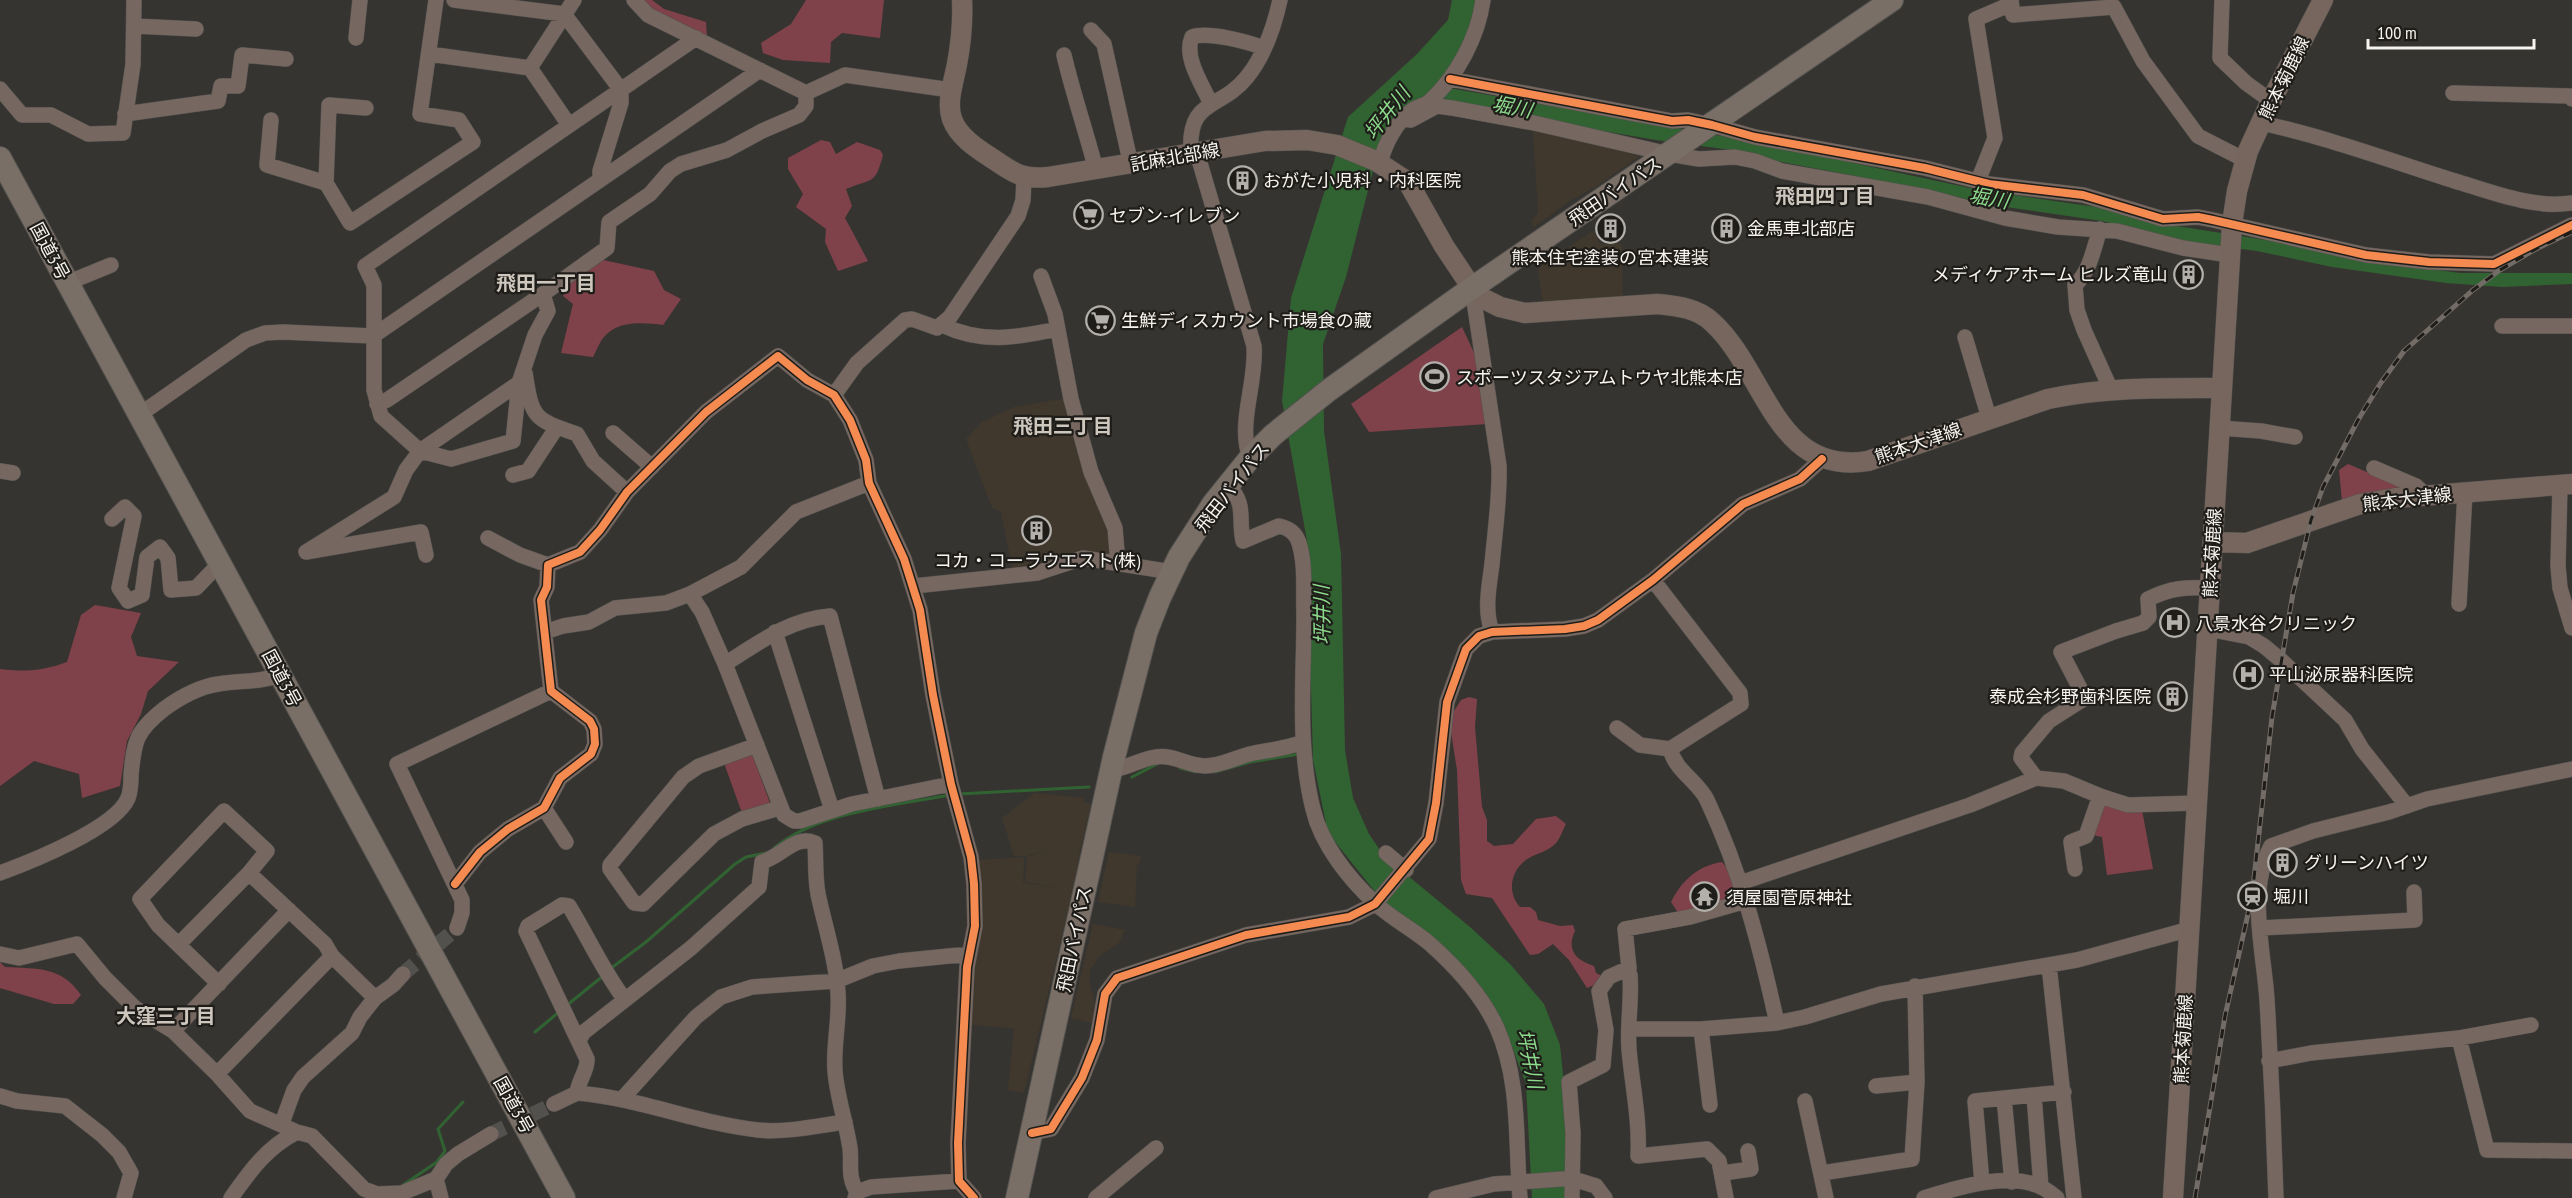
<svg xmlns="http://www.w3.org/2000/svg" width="2572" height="1198" viewBox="0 0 2572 1198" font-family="'PT Sans Narrow','Noto Sans JP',sans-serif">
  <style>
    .built { fill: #40382d }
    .green { fill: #80424a }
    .water { fill: #316332 }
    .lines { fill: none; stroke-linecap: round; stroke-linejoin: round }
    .stream { stroke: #316332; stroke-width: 3 }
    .minor-tunnel { stroke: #53514d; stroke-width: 15; stroke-dasharray: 15 8; stroke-linecap: butt }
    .minor-casing { stroke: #54534f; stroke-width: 16 }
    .major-casing { stroke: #54534f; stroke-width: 21 }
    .highway-casing { stroke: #54534f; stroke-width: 24 }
    .minor { stroke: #766760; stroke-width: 15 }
    .major { stroke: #76665e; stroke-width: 20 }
    .highway { stroke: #7a6f67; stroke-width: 22 }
    .rail-casing { stroke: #736b66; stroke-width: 5 }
    .rail { stroke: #1f1d19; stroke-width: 3; stroke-dasharray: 9; stroke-linecap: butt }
    .cycleway-casing { stroke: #1f1d19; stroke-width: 11 }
    .cycleway { stroke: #f68b52; stroke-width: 8 }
    .labels { text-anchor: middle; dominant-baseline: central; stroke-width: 4.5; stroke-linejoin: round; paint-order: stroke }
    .street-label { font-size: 18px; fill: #f7f3ef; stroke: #1f1d19 }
    .poi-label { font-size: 18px; fill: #f7f3ef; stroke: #1f1d19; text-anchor: start }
    .water-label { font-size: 20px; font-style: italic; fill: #8cda8c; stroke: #1f1d19 }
    .neighbourhood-label { font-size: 20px; font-weight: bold; fill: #cdc7be; stroke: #1f1d19 }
  </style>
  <rect width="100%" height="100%" fill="#363430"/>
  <path class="built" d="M1533 129 1549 131 1553 135 1588 139 1636 150 1640 156 1594 188 1571 200 1534 227 1531 221 1538 213Z
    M1593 231 1600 244H1622L1623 302 1543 306 1538 268Z
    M1067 398 1111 525 1116 555 1013 571 1001 512 992 508 966 439 982 422 1014 407Z
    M1035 793 1084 798V802L1091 804 1080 851H1075L1080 852 1073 890 1024 1093 1008 1090 1014 1028 970 1025 977 860 1024 857 1023 883 1064 889 1025 882 1027 857 1052 848 1026 856H1014L1002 818Z
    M1109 852 1141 856 1139 865H1137L1135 907 1098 902Z
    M1093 924 1125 930 1119 943 1099 956 1090 970 1089 981 1098 1013 1096 1024 1071 1018Z"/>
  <path class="green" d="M639 0H652L664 9 706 22 707 37 658 15Z
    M806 0H884L880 38 842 33 831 42 830 63 783 60 763 53 761 43 791 24Z
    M821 140 830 142 836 154 857 142 880 150 883 155C875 185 873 178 846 189L852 206 845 218 868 261 838 271 825 242 826 229 796 207 803 194 788 169V158Z
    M603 260 654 271 664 290 681 299 663 325C645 323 620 320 606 335 600 340 597 350 593 357L561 353 573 304 563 296 569 285Z
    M1462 327 1476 357 1487 424 1369 432 1351 404Z
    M2348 464 2411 491 2342 501 2339 470Z
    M95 605 141 613 131 637 137 656 179 662 148 691 141 714 127 741 120 786 82 798 79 774 34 761 0 786V669C25 672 43 671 67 662L81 615Z
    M1469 697 1477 699 1475 727 1482 807 1487 820V841L1494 846 1513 844 1536 819 1556 816 1566 824C1562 831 1560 840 1554 845 1546 852 1538 853 1529 858 1511 868 1506 892 1520 907H1530L1536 912 1538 920 1560 926 1573 925 1575 931C1566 950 1576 960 1594 966L1596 973 1602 976 1596 984 1587 988 1569 960 1553 944 1538 954 1530 955 1492 898 1466 894 1461 880 1457 770 1450 726 1454 711 1461 700Z
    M752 754 770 803 742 813 724 763Z
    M2100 804 2142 810 2153 869 2107 875 2102 837 2092 835Z
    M1722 862 1730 871 1736 899 1690 914 1677 911 1671 902C1682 880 1698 866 1722 862Z
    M0 962 5 967C38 969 61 966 81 995L73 1004H54L0 988Z"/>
  <path class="water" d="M1452 0H1477L1449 88 1761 143 1979 190 2110 209 2145 221 2272 241 2369 261 2460 273H2572V284L2502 287 2446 283 2332 267 2257 251 2179 241 2102 221 1992 205 1927 190 1771 160 1739 151 1656 140 1424 101 1380 143 1346 277 1323 344 1324 431 1341 554 1345 750 1353 798 1369 834 1384 856 1470 927 1510 964 1544 1004 1560 1045 1566 1103 1567 1198H1532L1526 1084 1503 1023 1464 968 1384 903 1328 833 1313 760 1307 541 1282 401 1291 298 1348 117 1416 55 1448 20Z"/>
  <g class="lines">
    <path class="stream" d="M1180 768 1196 772
      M1215 772 1250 762 1299 754
      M1132 777 1157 764
      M959 794 1089 787
      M774 848C817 812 896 805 950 795
      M610 969 646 942 735 864 746 857 766 853
      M566 1006 603 976
      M535 1032 559 1012
      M403 1185 437 1162 445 1151 438 1129 463 1102"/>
    <path class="minor-tunnel" d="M403 974 457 928
      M491 1134 554 1104"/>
    <defs>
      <path id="minor" d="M454 0 564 14 621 90V103L600 171V179
        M634 0 648 15 806 93
        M2011 0 2013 15 2114 7 2143 61 2198 136 2245 160
        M2222 0 2220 58 2246 83 2271 101
        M134 26 196 29
        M1091 30 1104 44 1131 165
        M356 38 360 0
        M429 54 530 68 569 125
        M1064 55C1073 94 1086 131 1096 170
        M530 68 574 0
        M1450 79 1672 121 1688 120 1712 125 1755 137 1925 168 1989 184 2083 195 2163 219 2198 217 2213 220 2366 255 2429 262 2494 264 2572 225
        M0 89 22 115H51L88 134 123 133 133 64 134 0
        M806 93 845 75 951 90
        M2453 93 2570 96 2572 99
        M1211 104C1203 86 1183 57 1192 37 1208 31 1248 42 1264 48
        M366 108 329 105 326 183 350 223 473 142 459 120 420 114 436 0
        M125 114 218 101 221 86H238L242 55 286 59
        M1404 119 1411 120 1437 106 1452 108 1534 123 1669 154 1699 159 1735 157 1755 161 1782 171 1928 197 2005 218 2058 227 2117 231 2183 248 2230 255
        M271 120 267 165 326 183
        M2261 123C2327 137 2391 161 2455 181 2491 192 2534 209 2572 203
        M1197 153 1254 346C1257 383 1237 423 1250 458
        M1191 154C1187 97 1220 111 1247 77 1265 55 1274 27 1280 0
        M1380 163C1385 144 1396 121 1414 109 1419 106 1425 106 1430 101 1457 76 1478 37 1483 0
        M1978 181 1995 138 1976 19 2011 4
        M2100 229C2094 247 2090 272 2075 285L2077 310 2084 330 2111 390
        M1041 276 1055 314 1071 399 1091 472 1115 528 1118 564
        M67 283 111 265
        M1472 288 1499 466C1500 498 1495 531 1492 564 1489 588 1484 609 1492 632
        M543 294 548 311 535 335 519 383 513 441 451 459 420 451 381 416 374 390V285L365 266 696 38
        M942 325C982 344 1016 338 1057 329
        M2502 326H2572
        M1965 337 1989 418
        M525 373C532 418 533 419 577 434L593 461 627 492
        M834 395 857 363 905 320 912 319 937 328 950 317 1018 216 1023 200 1024 178
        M377 404 387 400 543 294 607 248 609 222 650 194 670 171 681 164 727 150 762 131 799 115 806 106V93
        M139 415 246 340 265 333 283 332 373 336 760 70
        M2219 428 2261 431 2295 437
        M613 433 652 467
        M2374 468 2416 486 2426 495
        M0 471 13 473
        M513 475 528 471 557 427
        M1228 485C1247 505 1238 517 1243 541L1279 526C1289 528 1296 533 1299 543 1306 565 1303 592 1304 615 1304 679 1297 746 1313 809 1321 844 1349 879 1375 903 1391 918 1412 929 1429 943 1455 966 1483 997 1497 1028 1521 1083 1515 1140 1520 1198
        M2560 485 2558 566 2560 588 2572 628
        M112 519 125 507 134 516 119 588 128 601 142 595 147 557 160 547 168 558 171 590 196 588 220 563
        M488 538 520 555 548 565
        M426 555 421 532 306 552 394 497 406 470 420 451 519 383
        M914 586 1037 573 1083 558 1172 572
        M690 594 702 612 725 664 784 815 794 821H800L852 804 951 784
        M2459 604 2465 492
        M2208 629 2249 637 2264 646 2282 661 2345 720 2362 749 2407 806
        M545 632 563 626 589 622 615 608 666 603 690 594 741 567 796 512 869 483
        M775 632 832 810
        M725 664C758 643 790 619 830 616L878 799
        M1617 728 1640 745 1670 749 1741 704 1740 693 1653 580
        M757 745 699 766 683 777 610 865V869L634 903 643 904 714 834 742 819 779 808
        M1670 749C1676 772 1698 781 1707 800 1741 872 1760 946 1777 1023
        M1112 770C1128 768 1143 758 1156 757 1173 754 1188 766 1205 766 1221 766 1234 758 1250 754 1268 750 1285 749 1303 742
        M2036 778 2021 758 2022 753 2049 721 2085 698 2061 652 2116 631 2143 623 2149 617 2148 599C2171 588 2184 587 2209 588
        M544 808 566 842
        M1386 853 1406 870
        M2075 869 2071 842 2086 836 2100 796
        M0 873C30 862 116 828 128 798 131 791 131 782 131 775 134 741 136 731 164 709 179 698 199 687 218 684 240 680 258 683 280 675
        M1740 883 1970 805 2036 778 2064 781 2100 796 2128 805 2197 803
        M455 884 480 852 508 829 544 808 560 778 591 754 595 744 594 729 590 721 551 691 541 600 547 587 548 565 580 552 600 530 627 492 706 412 778 356 807 380 834 395 850 420 866 460 869 483 904 559 920 610 933 695 951 784 971 857 974 884 975 926 967 967 958 1143 959 1181 974 1198
        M289 910 173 1031 217 1074 250 1111 297 1132 312 1136 364 1189 377 1194 402 1193 436 1179 446 1164 458 1154 491 1134
        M457 928 462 913V900L397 764 551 691
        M2261 928 2415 920 2414 892
        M179 944 249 873 325 944 332 956 375 998
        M0 954 19 958 77 944 105 978 135 1008 173 1031
        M2049 965 2074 1198
        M1625 972 1630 975C1632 1000 1627 1025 1629 1049 1632 1085 1640 1119 1638 1156L1707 1149 1719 1161 1726 1198
        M219 984 158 925 140 899 224 811 267 851 249 873
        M1915 986 1917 1082
        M1630 1029H1701L1777 1023 1805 1017 1881 994 2077 960 2190 929
        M1701 1029 1710 1105
        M2459 1038 2487 1150 2572 1151
        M579 1040 584 1032 691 948 759 887 762 862C782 856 796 834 815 843 816 860 815 878 818 894 825 927 836 959 838 993 840 1019 833 1045 835 1071 837 1097 846 1122 850 1148 852 1164 847 1176 857 1192L855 1198
        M2269 1061 2311 1053 2459 1038 2531 1025
        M217 1074 332 956
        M577 1093C639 1098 696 1123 758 1130 785 1133 817 1126 845 1122
        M0 1096 17 1101 65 1106 102 1135 119 1152 131 1173 124 1198
        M2004 1098 2012 1182
        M622 1099 696 1017 721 997 752 987 836 981 873 966 899 961 969 954
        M1805 1101 1826 1198
        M554 1104 577 1093C578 1081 588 1070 587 1059L526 931 528 926 562 905 569 906C588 937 603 971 625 1000
        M282 1123 294 1090 303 1077 352 1033 360 1017 375 998 393 985 403 974
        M1032 1133 1051 1129 1082 1078 1097 1040 1105 994 1117 978 1246 935 1349 917 1375 904 1429 839 1436 803 1447 702 1466 649 1479 636 1492 632 1565 629 1584 626 1598 620 1653 580 1743 504 1800 479 1822 459
        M1723 1173 1751 1169 1748 1151
        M1822 1173 1912 1159 1917 1082 1876 1086
        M436 1179 441 1198
        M1982 1183 1975 1101 2034 1095
        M2041 1187 2034 1095 2064 1092
        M857 1192 871 1187 959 1181
        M231 1198C250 1171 267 1147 297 1132
        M1096 1198 1156 1148
        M1436 1198 1494 1184 1562 1179H1573L1596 1186 1605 1198
        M1572 1198 1573 1133 1569 1082 1603 1065 1606 1030 1599 991 1609 977 1629 968 1625 929 1690 917 1746 901
        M1924 1198C1956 1188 2008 1171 2041 1187 2046 1189 2052 1194 2057 1198
        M2276 1198C2274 1132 2271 1066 2267 1000 2264 952 2247 891 2271 846L2313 831 2389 812 2427 799 2572 769"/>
      <path id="major" d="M962 0C963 22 961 43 957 64 954 81 946 102 952 119 958 136 976 148 990 157 1013 172 1020 180 1048 177L1265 141 1307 140 1337 145 1376 161 1408 182 1444 246 1472 288 1484 299 1500 307 1525 313 1657 304C1677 306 1698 308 1713 323 1766 372 1775 476 1868 461L2048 399C2105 387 2164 388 2222 388
        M2213 542 2247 543 2360 504 2396 498 2572 484
        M2173 1198 2232 224 2237 191 2248 151 2271 101 2323 0"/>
      <path id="highway" d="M0 158 564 1198
        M1017 1198 1114 757 1146 633 1160 597 1179 557 1213 504 1250 458 1273 435 1329 390 1472 288 1892 0"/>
    </defs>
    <use href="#minor" class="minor-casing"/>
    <use href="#major" class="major-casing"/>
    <use href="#highway" class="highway-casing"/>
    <use href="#minor" class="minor"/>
    <use href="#major" class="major"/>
    <use href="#highway" class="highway"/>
    <defs>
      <path id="rail" d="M2195 1198 2225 1016 2252 896 2272 717 2293 593 2311 520 2323 487 2358 420 2380 384 2404 351 2473 290 2500 270 2539 247 2572 232"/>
    </defs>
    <use href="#rail" class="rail-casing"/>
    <use href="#rail" class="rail"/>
    <defs>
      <path id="cycleway" d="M1450 79 1672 121 1688 120 1712 125 1755 137 1925 168 1989 184 2083 195 2163 219 2198 217 2213 220 2366 255 2429 262 2494 264 2572 225
        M455 884 480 852 508 829 544 808 560 778 591 754 595 744 594 729 590 721 551 691 541 600 547 587 548 565 580 552 600 530 627 492 706 412 778 356 807 380 834 395 850 420 866 460 869 483 904 559 920 610 933 695 951 784 971 857 974 884 975 926 967 967 958 1143 959 1181 974 1198
        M1032 1133 1051 1129 1082 1078 1097 1040 1105 994 1117 978 1246 935 1349 917 1375 904 1429 839 1436 803 1447 702 1466 649 1479 636 1492 632 1565 629 1584 626 1598 620 1653 580 1743 504 1800 479 1822 459"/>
    </defs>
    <use href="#cycleway" class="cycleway-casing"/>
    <use href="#cycleway" class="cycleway"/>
  </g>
  <defs>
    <symbol id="building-ring" viewBox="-11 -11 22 22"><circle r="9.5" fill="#1f1d19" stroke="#b3b0ac" stroke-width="1.5"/><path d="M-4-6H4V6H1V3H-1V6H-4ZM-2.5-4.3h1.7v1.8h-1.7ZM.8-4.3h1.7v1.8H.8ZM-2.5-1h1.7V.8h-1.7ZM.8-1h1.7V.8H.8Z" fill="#b3b0ac"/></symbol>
    <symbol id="supermarket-ring" viewBox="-11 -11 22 22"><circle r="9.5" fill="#1f1d19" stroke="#b3b0ac" stroke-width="1.5"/><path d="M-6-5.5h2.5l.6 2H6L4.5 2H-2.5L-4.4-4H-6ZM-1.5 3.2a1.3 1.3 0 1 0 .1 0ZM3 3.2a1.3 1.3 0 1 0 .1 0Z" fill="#b3b0ac"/></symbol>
    <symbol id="stadium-ring" viewBox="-11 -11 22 22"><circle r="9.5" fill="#1f1d19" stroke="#b3b0ac" stroke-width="1.5"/><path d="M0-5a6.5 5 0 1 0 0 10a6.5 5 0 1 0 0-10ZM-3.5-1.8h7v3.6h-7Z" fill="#b3b0ac"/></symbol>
    <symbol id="hospital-ring" viewBox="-11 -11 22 22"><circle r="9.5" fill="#1f1d19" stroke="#b3b0ac" stroke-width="1.5"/><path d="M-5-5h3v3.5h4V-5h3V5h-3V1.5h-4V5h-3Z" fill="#b3b0ac"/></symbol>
    <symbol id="station-ring" viewBox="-11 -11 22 22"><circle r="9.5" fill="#1f1d19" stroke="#b3b0ac" stroke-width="1.5"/><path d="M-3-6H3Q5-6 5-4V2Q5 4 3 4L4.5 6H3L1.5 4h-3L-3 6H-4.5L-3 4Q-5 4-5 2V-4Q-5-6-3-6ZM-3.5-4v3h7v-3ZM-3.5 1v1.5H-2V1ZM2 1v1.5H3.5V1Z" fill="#b3b0ac"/></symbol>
    <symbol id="temple-ring" viewBox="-11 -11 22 22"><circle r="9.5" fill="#1f1d19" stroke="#b3b0ac" stroke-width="1.5"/><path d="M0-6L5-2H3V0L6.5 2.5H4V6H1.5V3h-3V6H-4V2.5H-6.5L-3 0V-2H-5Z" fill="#b3b0ac"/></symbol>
  </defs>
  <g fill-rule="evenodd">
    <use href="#building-ring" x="1226" y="164" width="33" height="33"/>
    <use href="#supermarket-ring" x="1072" y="198" width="33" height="33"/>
    <use href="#building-ring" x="1594" y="212" width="33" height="33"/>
    <use href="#building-ring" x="1710" y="212" width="33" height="33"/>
    <use href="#building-ring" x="2172" y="258" width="33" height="33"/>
    <use href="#supermarket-ring" x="1084" y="304" width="33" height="33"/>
    <use href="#stadium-ring" x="1418" y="360" width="33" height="33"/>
    <use href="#building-ring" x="1020" y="514" width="33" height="33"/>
    <use href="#hospital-ring" x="2158" y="606" width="33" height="33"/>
    <use href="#hospital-ring" x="2232" y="658" width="33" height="33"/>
    <use href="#building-ring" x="2156" y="680" width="33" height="33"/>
    <use href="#building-ring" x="2266" y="846" width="33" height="33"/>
    <use href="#station-ring" x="2236" y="880" width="33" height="33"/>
    <use href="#temple-ring" x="1688" y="880" width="33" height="33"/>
  </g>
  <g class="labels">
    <g class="street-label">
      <text transform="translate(2284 78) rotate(-64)">熊本菊鹿線</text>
      <text transform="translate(1175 157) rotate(-10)">託麻北部線</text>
      <text transform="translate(1615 191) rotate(-34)">飛田バイパス</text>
      <text transform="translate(50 251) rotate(62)">国道3号</text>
      <text transform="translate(1918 443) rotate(-19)">熊本大津線</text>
      <text transform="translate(1232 487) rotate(-52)">飛田バイパス</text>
      <text transform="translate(2407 499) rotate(-7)">熊本大津線</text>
      <text transform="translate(2212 553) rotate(-87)">熊本菊鹿線</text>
      <text transform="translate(282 678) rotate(62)">国道3号</text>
      <text transform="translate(1074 939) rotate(-78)">飛田バイパス</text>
      <text transform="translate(2183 1039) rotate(-87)">熊本菊鹿線</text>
      <text transform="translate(514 1105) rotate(61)">国道3号</text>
    </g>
    <g class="poi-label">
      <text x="1263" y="180">おがた小児科・内科医院</text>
      <text x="1109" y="215">セブン-イレブン</text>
      <text x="1747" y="228">金馬車北部店</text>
      <text x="1610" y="257" text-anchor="middle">熊本住宅塗装の宮本建装</text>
      <text x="2168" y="274" text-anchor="end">メディケアホーム ヒルズ竜山</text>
      <text x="1121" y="320">生鮮ディスカウント市場食の藏</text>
      <text x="1456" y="377">スポーツスタジアムトウヤ北熊本店</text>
      <text x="1037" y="560" text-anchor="middle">コカ・コーラウエスト(株)</text>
      <text x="2195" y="623">八景水谷クリニック</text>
      <text x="2269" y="674">平山泌尿器科医院</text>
      <text x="2151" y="696" text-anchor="end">泰成会杉野歯科医院</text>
      <text x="2304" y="862">グリーンハイツ</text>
      <text x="2273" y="896">堀川</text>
      <text x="1726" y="897">須屋園菅原神社</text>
    </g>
    <g class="water-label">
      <text transform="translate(1512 107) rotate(11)">堀川</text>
      <text transform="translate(1387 113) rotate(-52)">坪井川</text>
      <text transform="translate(1989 198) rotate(10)">堀川</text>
      <text transform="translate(1322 615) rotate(-91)">坪井川</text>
      <text transform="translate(1530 1059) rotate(78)">坪井川</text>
    </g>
    <g class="neighbourhood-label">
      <text x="1825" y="196">飛田四丁目</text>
      <text x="546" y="283">飛田一丁目</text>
      <text x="1063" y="426">飛田三丁目</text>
      <text x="166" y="1016">大窪三丁目</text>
    </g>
  </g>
  <path d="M2368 39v9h166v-9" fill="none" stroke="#f7f3ef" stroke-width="3"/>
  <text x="2377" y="39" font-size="18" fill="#f7f3ef" stroke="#1f1d19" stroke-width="4.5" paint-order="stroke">100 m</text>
</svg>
